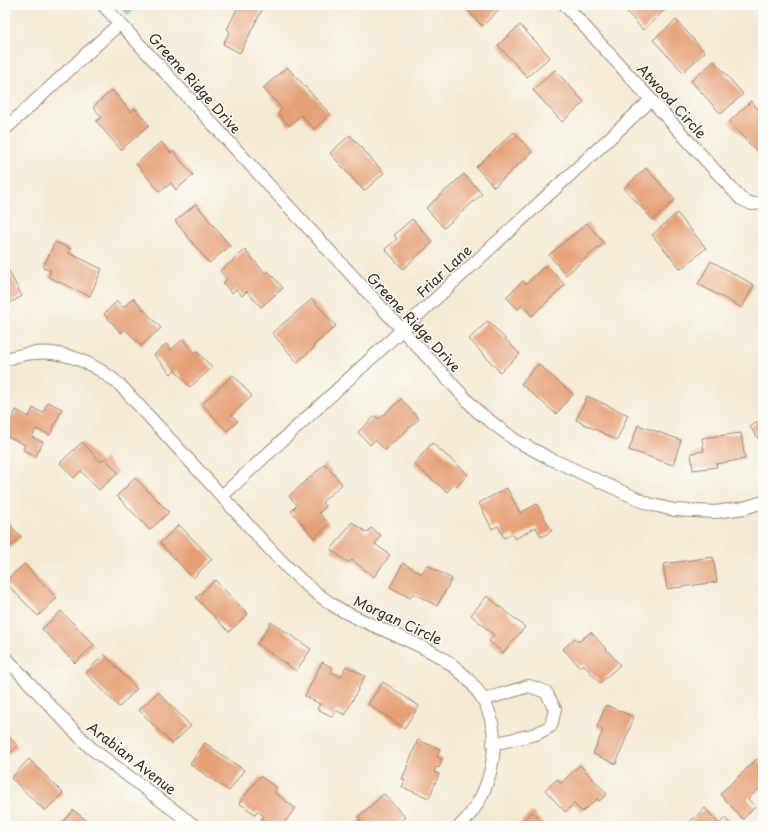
<svg xmlns="http://www.w3.org/2000/svg" width="768" height="831" viewBox="0 0 768 831" font-family="'Playpen Sans',sans-serif">
  <style>
    .forest { fill: #5cae7b; stroke: #4c6c4c }
    .building { fill: #e59f75 }
    .lines { fill: none; stroke-linecap: round; stroke-linejoin: round }
    .minor-casing { stroke: #988a78; stroke-width: 14 }
    .minor { stroke: #fff; stroke-width: 12 }
    .labels { text-anchor: middle; dominant-baseline: central; stroke-width: 3; stroke-linejoin: round; paint-order: stroke }
    .street-label { font-size: 14px; fill: #3b2a1e; stroke: #fdfcf7 }
  </style>
  <rect width="100%" height="100%" fill="#fdfcf7"/>
  <filter id="ink" filterUnits="userSpaceOnUse"><feTurbulence type="fractalNoise" baseFrequency=".025" numOctaves="2"/><feDisplacementMap in="SourceGraphic" scale="8" xChannelSelector="R" yChannelSelector="G"/><feConvolveMatrix kernelMatrix="1 2 1 2 8 2 1 2 1" color-interpolation-filters="sRGB"/></filter>
  <filter id="wash" filterUnits="userSpaceOnUse"><feTurbulence type="fractalNoise" baseFrequency=".012" numOctaves="4" result="noise"/><feDisplacementMap in="SourceGraphic" scale="16" xChannelSelector="R" yChannelSelector="G"/><feGaussianBlur stdDeviation="0.9" result="paint"/><feColorMatrix in="noise" values="0 0 0 0 0 0 0 0 0 0 0 0 0 0 0 0 0 1.4 0 .05"/><feComposite in="paint" operator="in"/></filter>
  <g filter="url(#wash)">
    <rect width="100%" height="100%" fill="#f4e9d3"/>
    <path class="forest" d="M119 5H139L128 15Z"/>
    <g id="blocks">
      <path class="building" d="M5 5H8L6 56H5Z
        M239 5 264 6 240 53 223 44 230 31 227 29Z
        M463 5H504L482 26Z
        M621 5H661L666 9 643 30Z
        M676 20 705 52 683 72 653 40Z
        M520 25 550 57 527 77 498 45Z
        M714 61 743 94 721 114 691 81Z
        M287 67 330 114 314 129 301 115 289 126 278 113 282 109 263 88Z
        M555 70 584 102 562 122 533 90Z
        M112 90 131 112 135 108 149 125 121 150 96 121 102 117 93 107Z
        M751 101 763 114V150L759 154 729 122Z
        M514 132 532 152 494 187 476 167Z
        M350 135 384 173 364 191 330 153Z
        M161 142 171 153 173 151 193 175 176 190 171 183 160 192 136 164Z
        M646 168 675 200 653 220 624 188Z
        M464 174 482 194 444 228 426 208Z
        M196 204 230 246 209 263 175 221Z
        M677 213 706 248 681 269 652 235Z
        M412 219 433 242 403 269 385 249 397 239 394 235Z
        M587 223 604 243 566 275 549 255Z
        M55 242 71 249 69 253 102 269 90 296 48 277 51 271 43 267Z
        M245 250 265 273 268 271 283 288 261 307 247 291 242 296 236 289 232 293 223 283 227 279 220 271Z
        M711 261 754 285 742 308 698 284Z
        M5 264 22 296 10 303 7 297 5 298Z
        M546 265 565 285 532 316 522 305 518 309 506 297 523 281 526 284Z
        M133 298 161 328 141 346 125 329 121 333 104 314 117 301 123 308Z
        M312 299 336 326 313 346 314 348 297 362 272 333Z
        M488 321 520 354 500 372 469 339Z
        M183 339 194 353 197 351 212 368 190 387 175 370 171 374 154 355 166 344 171 350Z
        M538 364 573 394 556 414 521 384Z
        M233 375 252 396 232 415 238 421 227 431 202 404Z
        M587 396 628 415 617 440 576 420Z
        M401 399 419 419 385 450 375 440 370 445 358 432 375 416 379 419Z
        M48 402 62 409 50 435 36 429 32 437 43 442 36 456 23 450 25 445 5 435V433L16 410 29 417 33 408 43 413Z
        M763 418V445L750 427Z
        M638 425 681 440 673 465 629 450Z
        M741 433 745 459 716 464 717 467 693 470 691 453 704 451 702 438Z
        M82 442 101 462 105 458 118 473 99 490 81 471 74 478 60 463Z
        M432 443 468 474 457 487 453 484 447 492 414 464Z
        M325 464 342 484 322 502 326 507 319 513 329 524 314 538 291 511 297 505 289 496Z
        M135 478 169 512 150 530 117 496Z
        M507 488 520 513 537 504 552 531 541 537 536 527 515 539 512 534 504 538 498 526 492 529 479 503Z
        M5 519 21 537 5 552Z
        M352 522 367 533 371 528 381 535 375 544 390 555 374 577 352 560 349 563 331 550Z
        M179 525 212 559 193 578 160 543Z
        M713 557 717 582 667 589 663 564Z
        M403 563 422 574 427 565 452 579 437 606 413 593 410 598 390 587Z
        M24 564 57 598 38 616 5 582Z
        M215 580 248 614 229 632 196 598Z
        M487 596 525 627 503 653 489 641 494 635 471 615Z
        M61 611 94 645 75 663 42 629Z
        M271 622 311 649 296 671 257 644Z
        M591 632 620 665 600 683 583 664 580 667 563 649 575 638 579 642Z
        M104 654 137 689 119 707 86 673Z
        M322 662 333 668 331 672 341 677 346 666 365 676 345 715 336 710 333 717 317 709 320 704 305 696Z
        M383 682 419 706 404 728 368 704Z
        M158 692 191 726 172 744 139 710Z
        M606 705 634 717 616 764 593 754 603 730 597 727Z
        M5 732 18 746 5 758Z
        M418 740 440 749 437 757 442 759 439 768 436 767 434 772 439 774 429 798 402 787 405 780 402 779Z
        M205 743 244 770 229 791 190 764Z
        M29 759 63 793 45 811 11 778Z
        M757 759 763 765V790L761 787 748 799 755 807 743 819 720 794Z
        M580 765 607 794 599 801 597 799 582 812 574 804 565 812 545 790 557 779 561 783Z
        M260 776 277 788 274 792 295 808 282 826H270L261 820 264 816 257 811 255 814 239 803Z
        M384 794 405 817 395 826H354L361 820 358 817Z
        M705 808 719 824 725 818 732 826H685Z
        M73 810 94 826H60Z
        M532 812 546 826H517Z"/>
    </g>
  </g>
  <g filter="url(#ink)">
    <use href="#blocks" fill-opacity="0" stroke="#988a78" stroke-width="1"/>
    <g class="lines">
      <defs>
        <path id="minor" d="M103 5 477 411 515 440 551 459 649 504 674 510 715 512 744 508 763 502
          M565 5 741 199 752 204 763 203
          M5 129 120 23
          M5 360C48 343 86 356 120 385 160 428 199 471 238 514 268 547 298 583 336 607 384 636 449 645 481 696 506 736 492 794 460 826
          M222 496 651 100
          M5 657 72 729 92 749 195 826
          M483 700 529 686 546 692 555 709 551 726 536 734 493 744"/>
      </defs>
      <use href="#minor" class="minor-casing"/>
      <use href="#minor" class="minor"/>
    </g>
  </g>
  <g class="labels">
    <g class="street-label">
      <text transform="translate(195 83) rotate(48)">Greene Ridge Drive</text>
      <text transform="translate(672 101) rotate(48)">Atwood Circle</text>
      <text transform="translate(444 271) rotate(-43)">Friar Lane</text>
      <text transform="translate(414 322) rotate(47)">Greene Ridge Drive</text>
      <text transform="translate(398 620) rotate(25)">Morgan Circle</text>
      <text transform="translate(132 758) rotate(38)">Arabian Avenue</text>
    </g>
  </g>
  <rect width="768" height="831" fill="none" stroke="#fdfcf7" stroke-width="20"/>
</svg>
